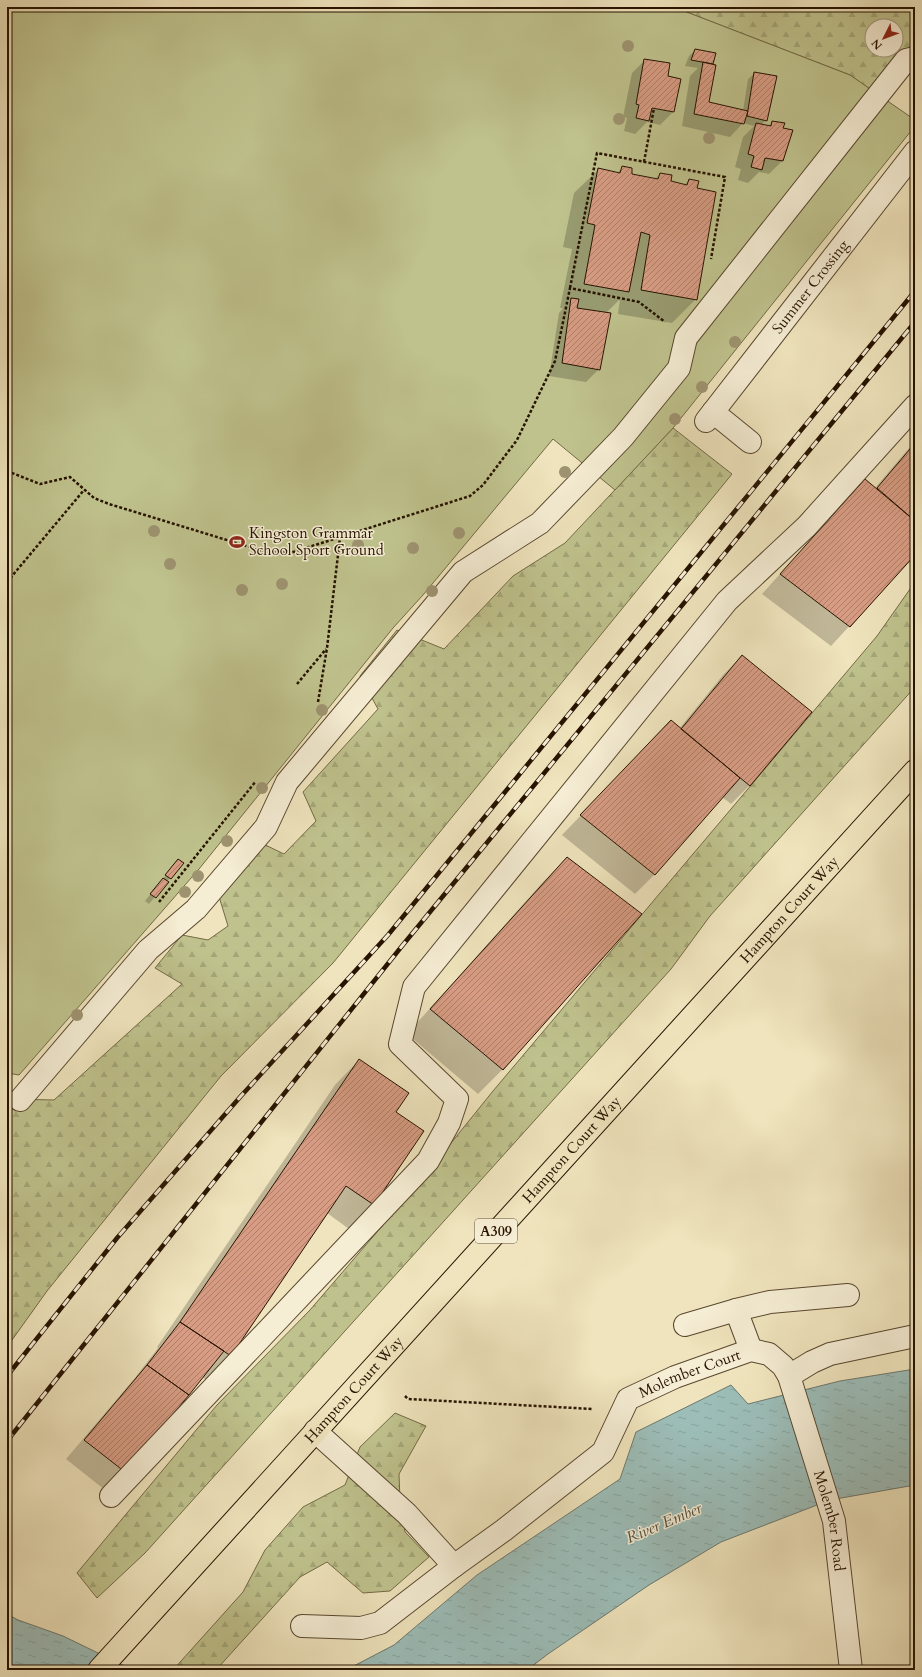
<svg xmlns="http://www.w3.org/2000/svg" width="922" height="1677" viewBox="0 0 922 1677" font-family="Cardo,serif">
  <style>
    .forest { fill: url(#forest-firs); stroke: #736a46; fill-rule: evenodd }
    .pitch { fill: #bfc28d; stroke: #736a46 }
    .water { fill: url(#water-ripples); stroke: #6d796e }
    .shadow { fill: #0003 }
    .building { fill: url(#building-hatch); stroke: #271300 }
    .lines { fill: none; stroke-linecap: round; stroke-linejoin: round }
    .minor-casing { stroke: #59472f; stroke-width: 24 }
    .highway-casing { stroke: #271300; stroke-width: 24 }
    .path { stroke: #271300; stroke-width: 2.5; stroke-dasharray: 3 2; stroke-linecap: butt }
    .minor { stroke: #f5edd4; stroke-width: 22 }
    .highway { stroke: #efe4bd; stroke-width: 22 }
    .rail-casing { stroke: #271300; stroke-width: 4.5 }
    .rail { stroke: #f5edd4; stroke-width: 3; stroke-dasharray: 9; stroke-linecap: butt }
    .tree { fill: #9e9370 }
    .labels { text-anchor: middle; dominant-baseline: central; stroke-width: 3; stroke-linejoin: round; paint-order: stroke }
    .shield { fill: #f5edd4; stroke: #655440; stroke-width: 1 }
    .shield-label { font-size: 14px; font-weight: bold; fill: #271300 }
    .street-label { font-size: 15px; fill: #271300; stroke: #f5edd4 }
    .poi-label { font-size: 15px; fill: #271300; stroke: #f5edd4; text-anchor: start }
    .water-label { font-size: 16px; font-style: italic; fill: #504e40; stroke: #f5edd4 }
  </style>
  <defs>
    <pattern id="forest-firs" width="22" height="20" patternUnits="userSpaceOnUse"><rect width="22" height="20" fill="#bfc28d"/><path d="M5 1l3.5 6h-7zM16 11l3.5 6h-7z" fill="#a4a678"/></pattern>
    <pattern id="water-ripples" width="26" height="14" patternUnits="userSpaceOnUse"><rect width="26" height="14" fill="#9cbdb8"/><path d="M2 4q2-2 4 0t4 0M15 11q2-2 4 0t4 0" fill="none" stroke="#86a29c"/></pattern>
    <pattern id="building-hatch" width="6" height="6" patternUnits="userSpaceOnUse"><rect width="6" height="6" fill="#d79c83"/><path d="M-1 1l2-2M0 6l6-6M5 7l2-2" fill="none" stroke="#ae7e69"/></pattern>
  </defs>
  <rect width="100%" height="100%" fill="#efe4bd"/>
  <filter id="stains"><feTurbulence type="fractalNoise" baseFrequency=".005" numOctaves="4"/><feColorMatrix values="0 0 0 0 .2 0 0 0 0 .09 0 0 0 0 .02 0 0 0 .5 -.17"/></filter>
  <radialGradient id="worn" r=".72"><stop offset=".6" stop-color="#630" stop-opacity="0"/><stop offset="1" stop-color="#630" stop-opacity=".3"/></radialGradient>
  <path class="forest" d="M684 7H915V48L872 91 850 75 684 11ZM872 26H896V50H872Z
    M673 428 732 474 333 963 221 1076 47 1291 7 1347V1099L54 1100 182 984 155 968 182 935 208 940 228 926 217 890 253 839 284 854 316 821 303 792 378 709 360 676 397 630 444 649 513 576 565 543Z
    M915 582V687L710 916 671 969 145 1553 97 1598 77 1573 217 1405 310 1310 414 1189 493 1091 877 636Z
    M395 1413 426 1426 399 1474 400 1500 405 1532 429 1557 390 1591 363 1593 327 1562 300 1577 216 1670H173L243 1592 265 1550 303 1507 345 1485 360 1447Z"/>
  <path class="pitch" d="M7 7H684V11L850 75 915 120V126L673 428 615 490 553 439 423 595 393 628 199 869 19 1075 7 1073Z"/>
  <path class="water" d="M915 1369V1485L830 1500 721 1542 649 1585 548 1654 527 1670H346L394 1645 477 1575 620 1479 636 1432 731 1385 748 1404 840 1381Z
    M7 1614 18 1620 63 1636 133 1670H7Z"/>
  <path class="shadow" d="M695 50 712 64 708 103 743 111 748 79 755 73 766 120 761 125 768 126 772 122 782 128V161L769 174 759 172 748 183 738 180 741 169 735 167 743 137 754 126 743 123 730 137 682 126 690 76 698 68 685 66 689 56Z
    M645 60 667 76 680 80 673 112 660 125 647 122 635 134 624 131 627 118 623 117 632 73Z
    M623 167 630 175 655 179 660 174 669 182 684 185 689 180 695 189 696 299 672 323 618 314 620 299 606 313 599 369 586 382 549 376 559 313 563 308H560L572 249 563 247 574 193 599 169 617 173Z
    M915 441V555L831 646 762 594 847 499 866 480 875 488Z
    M742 656 750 785 731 804 722 797 654 875 635 894 562 835 652 741 679 729 723 675Z
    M567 858 502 1070 478 1094 407 1034 543 882Z
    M178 860 170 878 149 904 145 901Z
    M359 1060 395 1112 374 1204 349 1229 327 1213 230 1356 206 1380 202 1377 105 1490 66 1459 134 1379 158 1348 157 1347 335 1085Z"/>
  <path class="building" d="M695 49 716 53 713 64 691 60Z
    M644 59 670 63 668 76 681 79 674 112 652 108 649 121 636 118 639 105 636 104Z
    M703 62 716 65 709 102 748 111 744 124 694 114Z
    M754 72 777 76 767 121 747 116Z
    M772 121 785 123 783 128 793 130 783 161 765 158 762 170 751 167 754 156 748 154 756 123 771 126Z
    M622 166 632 168V174L658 179 660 173 672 175 671 181 687 185 689 179 699 181 697 188 716 192 697 300 641 290 650 235 641 232 629 292 584 284 595 225 587 223 598 168 620 173Z
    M571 298 579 299 577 308 611 313 600 370 562 363Z
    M915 443V521L877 488Z
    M865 479 915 521V555L850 627 780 574Z
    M742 655 812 712 750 786 681 729Z
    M671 720 740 778 655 875 580 815Z
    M567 857 642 914 503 1070 430 1009Z
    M178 859 184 863 171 879 165 875Z
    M163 878 169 882 156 898 150 894Z
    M359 1059 409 1093 396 1112 424 1131 374 1205 346 1186 231 1356 180 1322Z
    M180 1322 224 1351 189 1395 147 1365Z
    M147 1365 189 1395 125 1472 84 1440Z"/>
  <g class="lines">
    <defs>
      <g id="minor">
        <path d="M713 412 750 442"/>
        <path id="s1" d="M706 421 915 152"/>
        <path d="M20 1100 148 950 196 909 266 827 287 782 463 572 540 523 623 437 679 368 686 338 906 60 915 58"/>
        <path d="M685 1325 736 1310"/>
        <path d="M751 1350 736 1310 770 1302 848 1295"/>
        <path d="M789 1376 812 1362 830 1354 915 1336"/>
        <path d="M111 1496 428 1161 449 1123 457 1099 400 1044 414 987 727 601 807 526 915 406"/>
        <path id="s2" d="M454 1566 504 1530 603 1452 628 1399 675 1377 751 1350 769 1354 783 1366 789 1376 834 1521 851 1670"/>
        <path d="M302 1626 361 1628 380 1623 454 1566 407 1514 315 1431"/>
      </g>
      <g id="highway">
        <path id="s3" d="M99 1670 915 771"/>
      </g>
    </defs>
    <use href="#minor" class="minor-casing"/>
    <use href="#highway" class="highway-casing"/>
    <path class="path" d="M644 162 654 108
      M570 288 597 153 725 177 711 259
      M7 471 40 484 70 477 94 498 109 504 266 552 290 553 470 496 483 485 517 440 555 361 570 288 639 302 665 322
      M7 582 84 490
      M297 684 326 649
      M318 702 327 648 340 538
      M159 902 256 781
      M405 1396 408 1399 593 1409"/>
    <use href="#minor" class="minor"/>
    <use href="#highway" class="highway"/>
    <defs>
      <path id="rail" d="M7 1376 117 1238 241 1096 388 935 915 291
        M7 1441 402 946 915 322"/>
    </defs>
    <use href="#rail" class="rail-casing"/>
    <use href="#rail" class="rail"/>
  </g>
  <g class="tree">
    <circle cx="628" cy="46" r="6"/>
    <circle cx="619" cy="119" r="6"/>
    <circle cx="709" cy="138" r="6"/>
    <circle cx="735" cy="342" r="6"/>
    <circle cx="702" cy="387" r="6"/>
    <circle cx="675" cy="419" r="6"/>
    <circle cx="565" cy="472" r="6"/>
    <circle cx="154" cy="531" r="6"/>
    <circle cx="459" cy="533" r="6"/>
    <circle cx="358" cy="545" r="6"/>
    <circle cx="413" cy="548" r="6"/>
    <circle cx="170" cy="564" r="6"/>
    <circle cx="282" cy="584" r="6"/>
    <circle cx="242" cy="590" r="6"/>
    <circle cx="432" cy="591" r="6"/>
    <circle cx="322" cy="710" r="6"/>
    <circle cx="262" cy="788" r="6"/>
    <circle cx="227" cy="841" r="6"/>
    <circle cx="198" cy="876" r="6"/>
    <circle cx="185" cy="892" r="6"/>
    <circle cx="77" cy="1015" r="6"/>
  </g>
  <defs>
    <symbol id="stadium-bare" viewBox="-9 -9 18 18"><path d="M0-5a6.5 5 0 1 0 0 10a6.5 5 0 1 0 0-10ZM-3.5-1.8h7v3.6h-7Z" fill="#8f2418" stroke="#f5edd4" stroke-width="2.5" paint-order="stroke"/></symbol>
  </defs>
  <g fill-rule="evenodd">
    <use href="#stadium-bare" x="226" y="531" width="22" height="22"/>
  </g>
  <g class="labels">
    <rect class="shield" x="475" y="1219" width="42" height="24" rx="3"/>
    <g class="shield-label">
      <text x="496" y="1231">A309</text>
    </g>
    <g class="street-label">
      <text stroke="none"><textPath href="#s1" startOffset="170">Summer Crossing</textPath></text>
      <text stroke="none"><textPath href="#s3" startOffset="1027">Hampton Court Way</textPath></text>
      <text stroke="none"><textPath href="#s3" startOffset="703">Hampton Court Way</textPath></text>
      <text stroke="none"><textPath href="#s2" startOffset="313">Molember Court</textPath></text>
      <text stroke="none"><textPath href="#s3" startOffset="379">Hampton Court Way</textPath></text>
      <text stroke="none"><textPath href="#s2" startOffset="578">Molember Road</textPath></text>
    </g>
    <g class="poi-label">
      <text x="249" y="533">Kingston Grammar<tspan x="249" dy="17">School Sport Ground</tspan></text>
    </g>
    <g class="water-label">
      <text transform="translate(664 1523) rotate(-23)">River Ember</text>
    </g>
  </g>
  <rect width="922" height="1677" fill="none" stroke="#efe4bd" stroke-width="24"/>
  <rect x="8" y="8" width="906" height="1661" fill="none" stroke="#271300" stroke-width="2"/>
  <rect x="12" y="12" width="898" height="1653" fill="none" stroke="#271300"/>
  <g transform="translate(884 38) rotate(228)"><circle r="19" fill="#f5edd4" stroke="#a3967f"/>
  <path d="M0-3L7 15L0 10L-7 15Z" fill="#8f2418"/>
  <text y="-6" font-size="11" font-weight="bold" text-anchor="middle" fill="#271300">N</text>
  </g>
  <rect width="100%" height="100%" filter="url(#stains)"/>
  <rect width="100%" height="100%" fill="url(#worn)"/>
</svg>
